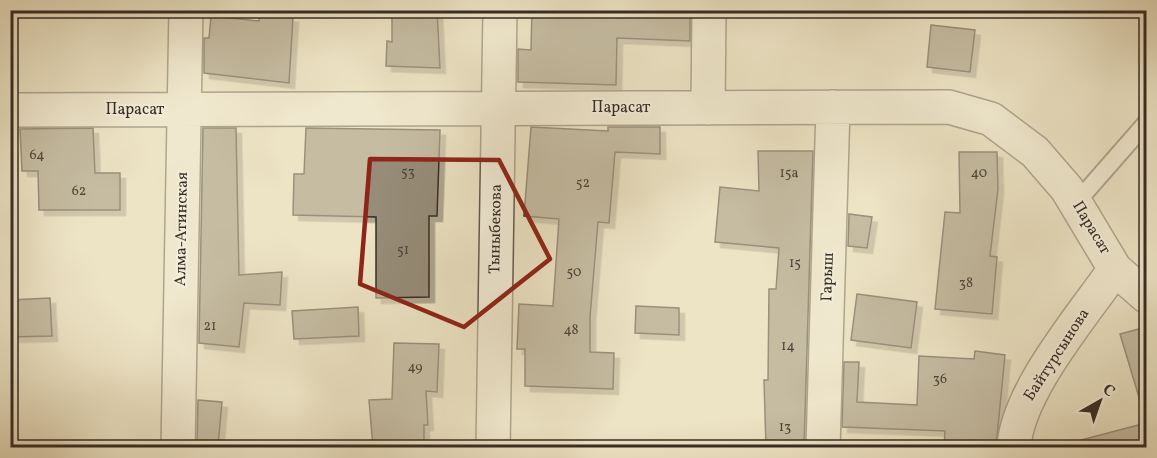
<svg xmlns="http://www.w3.org/2000/svg" width="1157" height="458" viewBox="0 0 1157 458" font-family="Vollkorn,serif">
  <style>
    .building { fill: #968c78; stroke: #372c25; stroke-width: 1.5; filter: url(#shadow) }
    .lines { fill: none; stroke-linecap: round; stroke-linejoin: round }
    .service-casing { stroke: #645a4d; stroke-width: 20 }
    .minor-casing { stroke: #645a4d; stroke-width: 36 }
    .service { stroke: #f3edd9; stroke-width: 16 }
    .minor { stroke: #f3edd9; stroke-width: 33 }
    .marked { fill: none; stroke: #8f2418; stroke-width: 4.5; stroke-linejoin: round }
    .labels { text-anchor: middle; dominant-baseline: central; stroke-width: 4.5; stroke-linejoin: round; paint-order: stroke }
    .number-label { font-size: 14px; fill: #4f443a }
    .street-label { font-size: 16px; fill: #372c25; stroke: #f3edd9 }
  </style>
  <defs>
    <filter id="shadow"><feDropShadow dx="5.5" dy="5.5" stdDeviation="0" flood-color="#0004"/></filter>
  </defs>
  <rect width="100%" height="100%" fill="#ede4c5"/>
  <filter id="stains"><feTurbulence type="fractalNoise" baseFrequency=".00333" numOctaves="4"/><feColorMatrix values="0 0 0 0 .2 0 0 0 0 .09 0 0 0 0 .02 0 0 0 .5 -.17"/></filter>
  <radialGradient id="worn" r=".72"><stop offset=".6" stop-color="#630" stop-opacity="0"/><stop offset="1" stop-color="#630" stop-opacity=".3"/></radialGradient>
  <path class="building" d="M392 10H437L440 68 386 66 387 41 392 42Z
    M532 10H690V41L617 38 616 85 518 82V49L531 50Z
    M259 15 293 17 289 83 204 73V38H209L211 16 259 21Z
    M931 25 975 30 970 72 927 67Z
    M531 127 608 131V127H660V154L615 152 609 223 598 222 590 317V352L614 353 613 389 525 386V349H517L519 304 553 306 559 219 524 216Z
    M93 128 95 173H120V210H39L38 171H22L20 129Z
    M203 128H236L239 275 282 272 280 305 244 303 239 347 199 343Z
    M306 128 440 130 437 216H429V297L376 298V217L293 215 294 174H304Z
    M758 151H813L804 447H766L764 380H768L769 289H776L779 248 715 242 720 187 759 191Z
    M959 152H997L998 189 990 256 997 257 992 314 935 309 945 212 960 213Z
    M849 214 872 217 867 248 848 246Z
    M857 294 917 302 911 348 851 340Z
    M50 298 52 336 10 337V300Z
    M636 306 679 308V335L635 333Z
    M358 307 359 336 294 339 292 311Z
    M1146 327V403L1141 404 1120 334Z
    M394 343 439 344 437 392 426 391 428 425H424V447H373L369 400 392 399Z
    M975 351 1005 355 996 447H944L945 431 842 427 844 362H859L857 402 917 405 919 356 974 359Z
    M198 400 222 402 218 445 197 443Z
    M1146 423V447H1082L1081 440Z"/>
  <g class="lines">
    <defs>
      <path id="service" d="M1076 203 1146 123"/>
      <path id="minor" d="M708 108 709 10
        M10 110 949 107 991 119 1035 152 1067 189 1115 269 1146 296
        M178 448 186 10
        M493 448 500 10
        M823 448 833 107
        M1014 448C1016 393 1083 315 1115 269"/>
    </defs>
    <use href="#service" class="service-casing"/>
    <use href="#minor" class="minor-casing"/>
    <use href="#service" class="service"/>
    <use href="#minor" class="minor"/>
  </g>
  <path d="M0 0H1157V458H0ZM370 159 499 160 550 259 464 327 360 284Z" fill="#ede4c5" fill-opacity=".55" fill-rule="evenodd"/>
  <path class="marked" d="M370 159 499 160 550 259 464 327 360 284Z"/>
  <g class="labels">
    <g class="number-label">
      <text x="37" y="155">64</text>
      <text x="408" y="172">53</text>
      <text x="789" y="173">15а</text>
      <text x="979" y="173">40</text>
      <text x="583" y="183">52</text>
      <text x="79" y="191">62</text>
      <text x="403" y="250">51</text>
      <text x="795" y="263">15</text>
      <text x="574" y="272">50</text>
      <text x="966" y="283">38</text>
      <text x="210" y="326">21</text>
      <text x="571" y="330">48</text>
      <text x="788" y="346">14</text>
      <text x="415" y="367">49</text>
      <text x="940" y="379">36</text>
      <text x="785" y="427">13</text>
    </g>
    <g class="street-label">
      <text x="621" y="108">Парасат</text>
      <text x="135" y="110">Парасат</text>
      <text transform="translate(1091 228) rotate(59)">Парасат</text>
      <text transform="translate(182 229) rotate(-89)">Алма-Атинская</text>
      <text transform="translate(496 229) rotate(-89)">Тыныбекова</text>
      <text transform="translate(828 277) rotate(-88)">Гарыш</text>
      <text transform="translate(1057 355) rotate(-57)">Байтурсынова</text>
    </g>
  </g>
  <rect width="1157" height="458" fill="none" stroke="#ede4c5" stroke-width="36"/>
  <rect x="12" y="12" width="1133" height="434" fill="none" stroke="#372c25" stroke-width="3"/>
  <rect x="18" y="18" width="1121" height="422" fill="none" stroke="#372c25" stroke-width="1.5"/>
  <g transform="translate(1100 401) rotate(40)" stroke="#f3edd9" stroke-width="4.5" paint-order="stroke">
  <path d="M0-4.5L10 22L0 15L-10 22Z" fill="#372c25"/>
  <text y="-9" font-size="16" font-weight="bold" text-anchor="middle" fill="#372c25">С</text>
  </g>
  <rect width="100%" height="100%" filter="url(#stains)"/>
  <rect width="100%" height="100%" fill="url(#worn)"/>
</svg>
